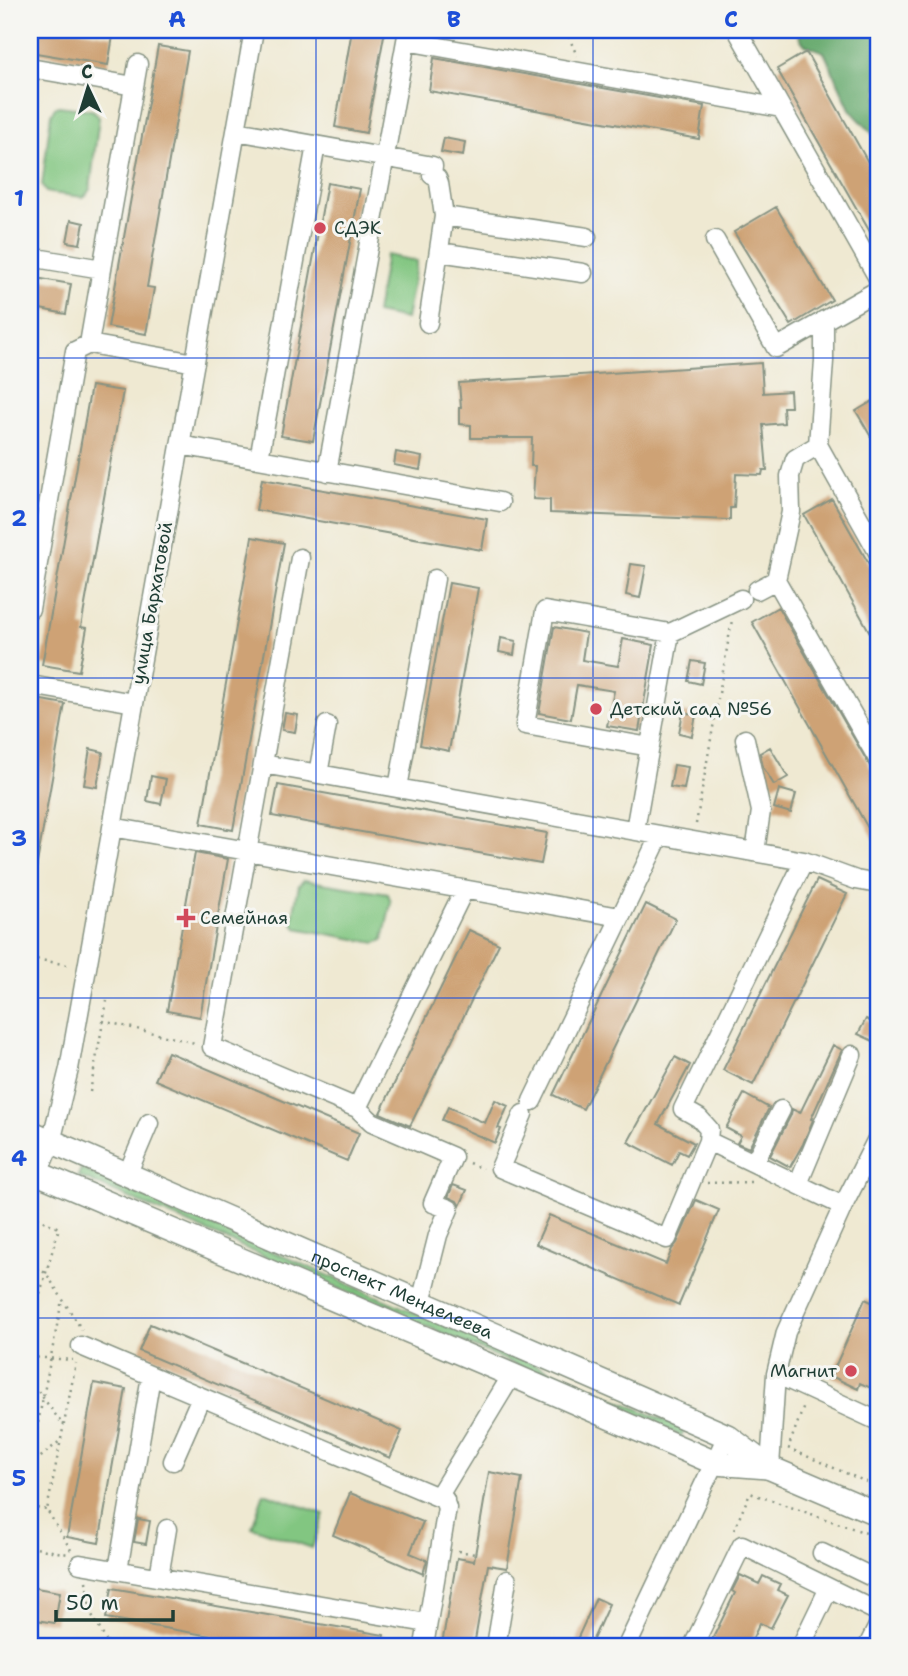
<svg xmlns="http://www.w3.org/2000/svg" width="908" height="1676" viewBox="0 0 908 1676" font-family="'Shantell Sans',sans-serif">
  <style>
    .green { fill: #82c681; stroke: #50825a; stroke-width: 2 }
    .forest { fill: #69ab6f; stroke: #447452; stroke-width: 2 }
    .building { fill: #cea274 }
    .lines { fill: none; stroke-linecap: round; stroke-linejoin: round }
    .minor-casing { stroke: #879383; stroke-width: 21 }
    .major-casing { stroke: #879383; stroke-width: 26 }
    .path { stroke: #879383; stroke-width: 2.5; stroke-dasharray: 2 5; stroke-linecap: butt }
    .minor { stroke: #fff; stroke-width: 18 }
    .major { stroke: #fff; stroke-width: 23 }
    .grid { fill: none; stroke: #1d4ed8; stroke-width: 2; stroke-opacity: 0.55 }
    .poi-dot { fill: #d1495b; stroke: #f6f6f2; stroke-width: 2.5 }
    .labels { text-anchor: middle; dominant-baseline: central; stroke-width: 6; stroke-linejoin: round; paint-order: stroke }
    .poi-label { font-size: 18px; fill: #1f3d34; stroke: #f6f6f2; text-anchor: start }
    .street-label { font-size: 18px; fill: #1f3d34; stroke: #f6f6f2 }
    .neatline { fill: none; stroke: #1d4ed8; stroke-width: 2.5 }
    .grid-label { font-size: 23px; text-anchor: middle; font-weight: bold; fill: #1d4ed8 }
  </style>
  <rect width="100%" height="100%" fill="#f6f6f2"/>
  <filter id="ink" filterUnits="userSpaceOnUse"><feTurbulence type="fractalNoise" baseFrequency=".0143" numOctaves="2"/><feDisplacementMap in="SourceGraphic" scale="14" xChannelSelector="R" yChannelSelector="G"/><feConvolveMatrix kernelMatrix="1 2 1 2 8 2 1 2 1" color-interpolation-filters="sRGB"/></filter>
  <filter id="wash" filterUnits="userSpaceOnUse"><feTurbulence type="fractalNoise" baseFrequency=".00686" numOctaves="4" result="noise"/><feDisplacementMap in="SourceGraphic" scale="28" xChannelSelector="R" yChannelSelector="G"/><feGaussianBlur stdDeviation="1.57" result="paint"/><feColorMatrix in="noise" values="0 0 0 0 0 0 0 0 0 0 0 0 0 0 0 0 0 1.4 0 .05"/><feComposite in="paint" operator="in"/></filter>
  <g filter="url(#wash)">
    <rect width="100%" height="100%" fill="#efe9d2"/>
    <path class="green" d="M58 106 91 110 94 111 99 117 90 189 86 195 83 197 50 193 46 192 42 186 51 114 55 108Z
      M386 255 417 261 406 319 376 313Z
      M304 880 388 894 391 902 383 940 376 943 296 928 292 921 299 885Z
      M81 1169 685 1429 681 1436 78 1176Z
      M264 1493 324 1514 312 1548 252 1527Z"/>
    <path class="forest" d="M800 30H878V142C871 129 859 121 850 109L824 52 805 45 799 37Z"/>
    <g id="blocks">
      <path class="building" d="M30 30H78L113 36 108 65 30 52Z
        M352 30H385L366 133 335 127Z
        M158 46 188 51 147 287 154 288 146 334 108 327Z
        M806 52 878 180V246L777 69Z
        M434 58 704 106 699 139 429 91Z
        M444 138 465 142 463 156 441 152Z
        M327 183 360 189 313 441 281 436Z
        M776 207 832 300 791 325 734 232Z
        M71 220 84 223 80 244 67 242Z
        M30 277 71 284 66 314 30 307Z
        M761 363 763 393 790 391 791 407H783L784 423 763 425 767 470H763L762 475 736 474 734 508H730V520L550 513V500L533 499 535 466H531L532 438H471V425L459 424V408H461L459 383Z
        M91 386 123 391 81 627 87 628 79 671 42 665Z
        M878 398V449L856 411Z
        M396 452 422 457 420 470 394 465Z
        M262 479 487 519 482 550 256 510Z
        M832 499 878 580V647L804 515Z
        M252 537 284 543 233 830 201 824Z
        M631 564 646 566 640 598 626 595Z
        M449 583 478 588 449 751 420 745Z
        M778 607 878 780V846L752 622Z
        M554 627 586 633 582 660 618 666 623 639 654 645 639 731 607 726 614 691 577 685 571 719 539 713Z
        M501 638 516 641 514 655 499 652Z
        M692 661 705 663 701 684 688 681Z
        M36 699 65 704 36 869H30V737Z
        M683 712 696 715 692 736 679 733Z
        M285 713 298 715 295 732 282 730Z
        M770 747 788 777 774 785 763 767 760 753Z
        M90 749 103 752 97 787 84 785Z
        M674 765 688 767 684 789 670 787Z
        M151 776 166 779 161 804 147 801Z
        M278 785 547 833 541 864 272 816Z
        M779 789 796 794 791 813 774 808Z
        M195 853 228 859 200 1017 167 1011Z
        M817 880 847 894 753 1085 723 1070Z
        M646 904 676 919 583 1109 553 1095Z
        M469 930 499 944 410 1126 380 1113Z
        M866 1019 878 1025V1031L873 1041 858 1034Z
        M833 1045 842 1050 811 1119 813 1120 803 1144 790 1167 770 1156 791 1115 792 1109 800 1113Z
        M168 1052 359 1133 347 1161 155 1080Z
        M675 1057 690 1065 658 1124 694 1143 687 1155 679 1151 672 1165 628 1142Z
        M744 1094 769 1108 749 1148 737 1143 741 1136 726 1128Z
        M495 1100 508 1106 498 1128 501 1129 495 1143 442 1120 448 1107 485 1123Z
        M453 1185 467 1190 460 1206 457 1201 448 1197Z
        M696 1200 719 1210 679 1305 536 1244 549 1215 666 1264 672 1249 677 1243Z
        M865 1299 878 1305V1391L860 1383 858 1389 831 1376Z
        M150 1324 402 1431 390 1458 139 1351Z
        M94 1383 126 1389 99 1543 67 1537Z
        M489 1472 522 1478 507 1568 488 1565 474 1646H454L442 1644 457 1558 474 1561Z
        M350 1493 423 1522 410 1553 427 1560 423 1574 333 1535Z
        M138 1519 150 1521 146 1544 134 1542Z
        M740 1575 759 1584 763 1576 780 1584 777 1590 788 1595 771 1628 760 1623 749 1646H709L735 1593 732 1591Z
        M30 1587 60 1592 55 1623 30 1619Z
        M112 1588 384 1635 382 1646H269L106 1618Z
        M596 1598 609 1604 590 1646H574Z"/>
    </g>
  </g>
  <g filter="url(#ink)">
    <use href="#blocks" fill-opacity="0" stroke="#879383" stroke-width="2"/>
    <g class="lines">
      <defs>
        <path id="minor" d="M737 30 878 278
          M406 41 781 108
          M30 68 134 86
          M236 131 433 166 432 175 437 178 439 183 444 216 428 323
          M444 216 587 237
          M715 240 776 348 878 290
          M439 252 583 273
          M30 257 102 269 89 344 195 363
          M102 269 138 64
          M824 320V361L818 445 795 459 790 476 791 512 776 580 878 759
          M180 445 500 502
          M818 445 878 552
          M259 459 316 145
          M327 472 408 30
          M300 558 212 1047 357 1108 372 1122 453 1157 433 1203 449 1209 438 1235 421 1302
          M757 590 776 580
          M30 609 75 351 89 344
          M30 685 134 703
          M745 739 761 811 755 852
          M650 747 525 725 545 611 670 633 741 599
          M263 764 804 861 856 880 878 884
          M318 774 327 725
          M398 788 435 579
          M112 827 620 917
          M635 830 670 633
          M532 1101 660 835
          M357 1108 464 890
          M523 1114 500 1168 667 1239 708 1141 709 1129 699 1118 683 1109 804 861
          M708 1141 843 1206
          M754 1163 781 1110
          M38 1173 51 1142 69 1069 254 30
          M127 1175 149 1123
          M798 1184 852 1055
          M81 1346 445 1500
          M776 1374 878 1421
          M173 1461 201 1397
          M770 1467 776 1374 786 1332 843 1206 878 1137
          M822 1553 878 1580
          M80 1564 427 1623
          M118 1570 151 1376
          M159 1577 167 1529
          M424 1646 447 1508 441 1492 512 1375
          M496 1646 507 1580
          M627 1646 727 1436
          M693 1646 742 1545 878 1612
          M801 1646 829 1588
          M868 1646 878 1626"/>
        <g id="major">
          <path id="s1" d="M30 1132 727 1436 768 1467 878 1514"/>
          <path d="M30 1170 512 1375 715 1463 768 1467"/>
        </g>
      </defs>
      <use href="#minor" class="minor-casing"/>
      <use href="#major" class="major-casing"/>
      <path class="path" d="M566 30 577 56
        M30 723H32
        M696 824 732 620
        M30 958 68 965
        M103 1021 195 1043
        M90 1092 107 1001
        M469 1163 482 1169
        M707 1183 753 1182
        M30 1215 59 1228 30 1328
        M30 1266 46 1273 82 1330
        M30 1357 73 1360
        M30 1380 63 1425
        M790 1443 804 1406
        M788 1448 878 1487
        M30 1464 62 1300
        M30 1466 61 1440
        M30 1507 47 1510
        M734 1530 750 1493 878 1537
        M30 1547 68 1554
        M71 1550 47 1510 76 1363
        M458 1551 475 1554
        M86 1581 91 1613 109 1646"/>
      <use href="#minor" class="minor"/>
      <use href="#major" class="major"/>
    </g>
  </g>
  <path class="grid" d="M316 30V1646M593 30V1646M30 358H878M30 678H878M30 998H878M30 1318H878"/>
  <g class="poi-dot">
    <circle cx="320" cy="228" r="7"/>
    <circle cx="596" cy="709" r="7"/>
    <path d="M182.5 907.5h7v7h7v7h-7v7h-7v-7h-7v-7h7z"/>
    <circle cx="851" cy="1371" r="7"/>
  </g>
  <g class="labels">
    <g class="poi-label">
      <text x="334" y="228">СДЭК</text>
      <text x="610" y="709">Детский сад №56</text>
      <text x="200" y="918">Семейная</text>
      <text x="837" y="1371" text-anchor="end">Магнит</text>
    </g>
    <g class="street-label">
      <text transform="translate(152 603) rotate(-80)">улица Бархатовой</text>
      <text stroke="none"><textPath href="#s1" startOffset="406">проспект Менделеева</textPath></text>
    </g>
  </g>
  <rect width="908" height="1676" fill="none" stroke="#f6f6f2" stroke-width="77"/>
  <g transform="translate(88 88) rotate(356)" stroke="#f6f6f2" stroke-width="5" paint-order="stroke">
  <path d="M0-5L12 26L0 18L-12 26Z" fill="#1f3d34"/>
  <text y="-10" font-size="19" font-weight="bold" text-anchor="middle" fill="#1f3d34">С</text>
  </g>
  <path d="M56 1610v10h117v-10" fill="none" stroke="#1f3d34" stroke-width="3.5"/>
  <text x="66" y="1610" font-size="21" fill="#1f3d34" stroke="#f6f6f2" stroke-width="5" paint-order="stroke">50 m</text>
  <rect x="38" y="38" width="832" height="1600" class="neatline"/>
  <g class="grid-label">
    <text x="177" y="27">A</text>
    <text x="454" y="27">B</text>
    <text x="731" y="27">C</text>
    <text x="19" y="206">1</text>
    <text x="19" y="526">2</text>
    <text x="19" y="846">3</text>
    <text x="19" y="1166">4</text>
    <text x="19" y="1486">5</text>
  </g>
</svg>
